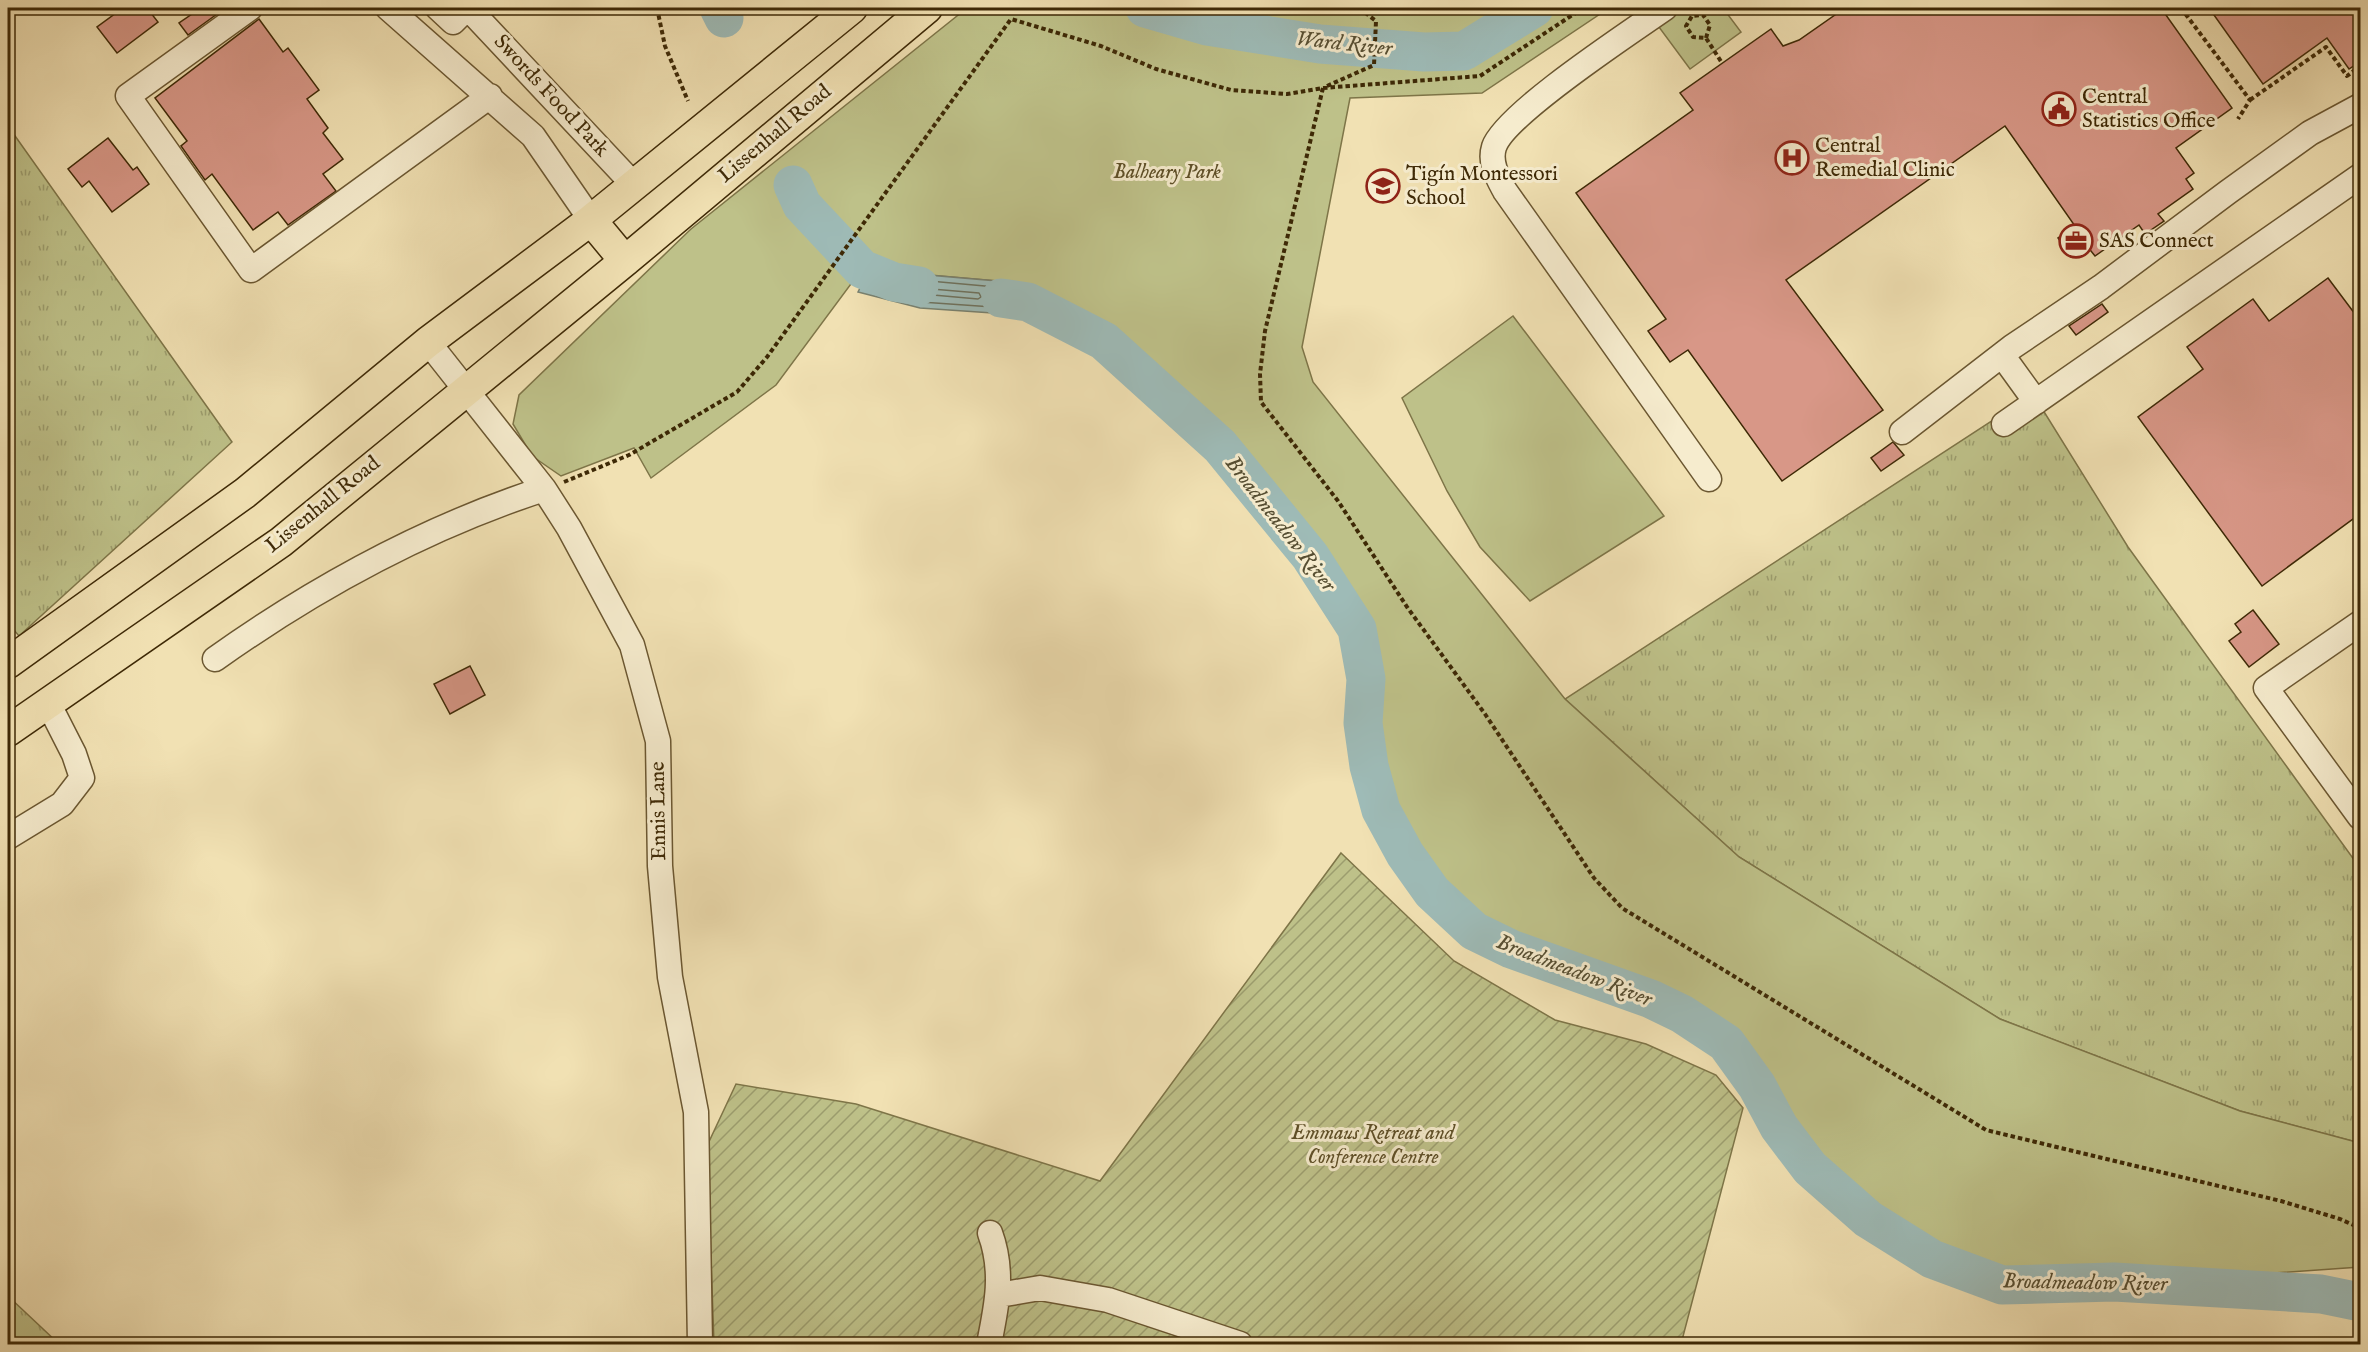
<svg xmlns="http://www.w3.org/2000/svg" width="2368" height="1352" viewBox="0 0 2368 1352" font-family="'IM FELL English',serif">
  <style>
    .grass { fill: url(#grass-tufts); stroke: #7e7548; stroke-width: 1.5 }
    .park { fill: #bec189; stroke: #7e7548; stroke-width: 1.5 }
    .garden { fill: url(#garden-furrows); stroke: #7e7548; stroke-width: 1.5 }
    .water { fill: #9ebbb7; stroke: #788170; stroke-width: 1.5 }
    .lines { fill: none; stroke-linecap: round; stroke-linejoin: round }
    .shore { stroke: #6e725e; stroke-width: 1.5 }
    .river { stroke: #9ebbb7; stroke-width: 39 }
    .building { fill: #d89787; stroke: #3e2906; stroke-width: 1.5 }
    .minor-casing { stroke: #6b5731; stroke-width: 27 }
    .major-casing { stroke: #3e2906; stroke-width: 33 }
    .path { stroke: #3e2906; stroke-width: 4; stroke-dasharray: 4.5 3; stroke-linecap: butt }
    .minor { stroke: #f6ecce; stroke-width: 24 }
    .major { stroke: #f1e1b3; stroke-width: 30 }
    .labels { text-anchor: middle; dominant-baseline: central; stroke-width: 6; stroke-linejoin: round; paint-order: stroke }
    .street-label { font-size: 21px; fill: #3e2906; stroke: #f6ecce }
    .poi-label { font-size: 21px; fill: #3e2906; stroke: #f6ecce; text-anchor: start }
    .park-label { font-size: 21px; font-style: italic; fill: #5e4f27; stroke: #f6ecce }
    .water-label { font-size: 22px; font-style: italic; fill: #564e32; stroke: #f6ecce }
  </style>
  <defs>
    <pattern id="grass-tufts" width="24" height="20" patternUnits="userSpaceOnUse" patternTransform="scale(1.5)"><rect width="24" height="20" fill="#bec189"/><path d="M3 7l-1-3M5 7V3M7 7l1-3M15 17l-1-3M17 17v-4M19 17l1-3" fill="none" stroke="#9c9d6e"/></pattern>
    <pattern id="garden-furrows" width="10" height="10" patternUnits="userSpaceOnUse" patternTransform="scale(1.5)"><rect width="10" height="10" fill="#bec189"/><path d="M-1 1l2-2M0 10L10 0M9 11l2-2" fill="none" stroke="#9c9d6e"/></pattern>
  </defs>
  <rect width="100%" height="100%" fill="#f1e1b3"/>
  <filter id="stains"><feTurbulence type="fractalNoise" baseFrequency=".00333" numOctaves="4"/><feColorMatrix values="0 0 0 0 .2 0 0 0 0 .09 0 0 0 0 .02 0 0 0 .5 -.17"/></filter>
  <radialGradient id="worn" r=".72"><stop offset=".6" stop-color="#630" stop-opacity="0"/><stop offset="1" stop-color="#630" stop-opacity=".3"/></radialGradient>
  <path class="grass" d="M8 126 232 442 19 636 8 623Z
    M2033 394 2128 547 2360 868V1143L2240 1111 2000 1019 1739 857 1565 699Z
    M8 1296 59 1344H8Z"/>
  <path class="park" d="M967 8H1609L1482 93 1350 98 1302 347 1313 382 1565 699 1739 857 2000 1019 2240 1111 2360 1143V1267L2233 1276 1992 1269 1955 1257 1883 1217 1842 1186 1787 1123 1759 1069 1731 1038 1680 1001 1594 967 1492 934 1421 858 1402 829 1380 735 1379 674 1368 629 1329 560 1269 485 1215 428 1127 347 1082 313 1009 282 862 269 776 385 651 478 634 448 561 476 532 456 513 424 519 395 691 229Z
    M1670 8H1723L1741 32 1690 69 1653 19Z
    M1513 316 1664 516 1530 601 1480 547 1447 491 1402 398Z"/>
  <path class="garden" d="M1341 853 1454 961 1555 1020 1646 1044 1716 1075 1743 1108 1681 1344H714L707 1146 736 1084 856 1104 1100 1181Z"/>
  <path class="water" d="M869 270 1009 282 1058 303 1045 323 1020 315 920 308 858 292Z"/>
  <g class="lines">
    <path class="shore" d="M874 276 1007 288 1046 305 1047 308 1041 315 1020 309 921 302 869 289 868 285Z
      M920 288 979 293 981 297 978 299 922 294 917 292Z"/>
    <path class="river" d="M719 8 724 18
      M1145 8 1207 26 1320 44 1424 52 1464 51 1534 8
      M793 185 802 205 862 269 894 282 919 286
      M1001 298 1028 302 1104 341 1220 446 1310 556 1357 629 1366 679 1363 723 1369 766 1381 810 1405 854 1432 892 1474 931 1511 949 1651 999 1682 1014 1726 1043 1757 1086 1779 1127 1810 1168 1868 1219 1932 1259 2002 1285 2114 1282 2321 1294 2360 1302"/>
  </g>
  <path class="building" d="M123 8H147L158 22 117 53 97 27Z
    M201 8 224 9 188 35 179 23Z
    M1845 8H2161L2232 108 2176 148 2194 173 2186 179 2193 189 2158 214 2164 221 2145 234 2139 225 2095 256 2087 246 2071 257 2058 238 2075 226 2005 126 1786 280 1883 410 1782 481 1688 350 1670 362 1648 331 1666 319 1576 193 1693 110 1680 93 1771 29 1783 46 1799 40Z
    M2209 8H2361V61L2349 69 2327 38 2263 84Z
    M259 19 283 52 288 48 319 90 307 99 328 128 323 133 343 159 323 174 336 191 288 225 278 212 253 230 212 174 205 180 181 146 187 141 155 98Z
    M108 138 133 170 137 167 149 184 112 212 89 181 82 187 68 169Z
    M2328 278 2361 322V513L2262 586 2138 417 2203 369 2187 347 2253 299 2269 321Z
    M2102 304 2108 312 2076 335 2069 326Z
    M1893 442 1904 455 1881 471 1871 458Z
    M2253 610 2279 644 2249 667 2229 641 2241 632 2235 624Z
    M470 666 485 695 450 714 434 684Z"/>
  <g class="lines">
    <defs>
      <path id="minor" d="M250 8 128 96 251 270 490 96
        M388 8 533 136 591 220
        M438 8 453 22 467 8
        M468 8 634 185
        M1665 8C1631 32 1505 114 1494 147 1489 163 1498 178 1505 191L1709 479
        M428 342 544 489 569 528 632 645 658 741 660 866 670 977 696 1112 700 1344
        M2002 355 2036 402
        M2004 424 2360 176
        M1902 432 2012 347 2101 287 2228 192 2310 133 2360 106
        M2360 623 2266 688 2360 817
        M215 659C315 588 427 527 544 489
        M8 837 62 804 82 778 74 754 48 703
        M999 1295 1040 1288 1108 1300 1240 1344
        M989 1344C997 1305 1004 1271 990 1233"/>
      <path id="major" d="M591 220 625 261
        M8 663 245 493 428 342 591 220 852 8
        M8 731 281 542 625 261 927 8"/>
    </defs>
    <use href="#minor" class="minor-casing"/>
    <use href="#major" class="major-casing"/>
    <path class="path" d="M657 8 665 46 688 101
      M2181 8 2250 100 2238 119
      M1706 38 1710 25 1703 15 1692 16 1686 26 1693 37 1706 38 1722 63
      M1327 86 1374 65 1376 21 1359 8
      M1323 88 1265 331 1260 374 1261 402 1338 501 1407 607 1485 714 1594 878 1622 908 1986 1130 2281 1201 2340 1219 2360 1228
      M2250 100 2326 47 2347 76 2360 66
      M564 482 629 455 737 392 767 357 1011 19 1101 46 1156 69 1231 90 1287 94 1323 88 1480 76 1583 8"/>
    <use href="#minor" class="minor"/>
    <use href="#major" class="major"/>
  </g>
  <defs>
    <symbol id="civic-ring" viewBox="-11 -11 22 22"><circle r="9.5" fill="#f6ecce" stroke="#8f2418" stroke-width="1.5"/><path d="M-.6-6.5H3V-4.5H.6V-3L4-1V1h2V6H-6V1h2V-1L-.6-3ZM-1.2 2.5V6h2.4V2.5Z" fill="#8f2418"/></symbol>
    <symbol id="hospital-ring" viewBox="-11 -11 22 22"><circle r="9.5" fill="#f6ecce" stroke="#8f2418" stroke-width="1.5"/><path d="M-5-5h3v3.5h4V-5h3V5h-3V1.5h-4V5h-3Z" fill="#8f2418"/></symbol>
    <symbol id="school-ring" viewBox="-11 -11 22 22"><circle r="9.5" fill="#f6ecce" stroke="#8f2418" stroke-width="1.5"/><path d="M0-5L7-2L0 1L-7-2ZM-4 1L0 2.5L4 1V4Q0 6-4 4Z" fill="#8f2418"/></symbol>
    <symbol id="office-ring" viewBox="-11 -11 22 22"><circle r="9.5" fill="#f6ecce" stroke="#8f2418" stroke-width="1.5"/><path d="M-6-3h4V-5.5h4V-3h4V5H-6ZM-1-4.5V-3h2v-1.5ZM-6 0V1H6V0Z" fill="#8f2418"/></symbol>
  </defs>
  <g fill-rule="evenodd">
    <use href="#civic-ring" x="2040" y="90" width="38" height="38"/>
    <use href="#hospital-ring" x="1773" y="139" width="38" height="38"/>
    <use href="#school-ring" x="1364" y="167" width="38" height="38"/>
    <use href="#office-ring" x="2057" y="222" width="38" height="38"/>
  </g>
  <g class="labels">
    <g class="street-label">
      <text transform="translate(551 96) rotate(47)">Swords Food Park</text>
      <text transform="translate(775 134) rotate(-40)">Lissenhall Road</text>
      <text transform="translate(323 505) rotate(-39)">Lissenhall Road</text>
      <text transform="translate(659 811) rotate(-91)">Ennis Lane</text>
    </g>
    <g class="poi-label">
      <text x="2082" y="97">Central<tspan x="2082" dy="24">Statistics Office</tspan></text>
      <text x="1815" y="146">Central<tspan x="1815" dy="24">Remedial Clinic</tspan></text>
      <text x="1406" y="174">Tigín Montessori<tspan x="1406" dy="24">School</tspan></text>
      <text x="2099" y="241">SAS Connect</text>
    </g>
    <g class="park-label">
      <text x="1167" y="172">Balheary Park</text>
      <text x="1373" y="1133">Emmaus Retreat and<tspan x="1373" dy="24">Conference Centre</tspan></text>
    </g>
    <g class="water-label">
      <text transform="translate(1344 44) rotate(6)">Ward River</text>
      <text transform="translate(1280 524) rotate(52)">Broadmeadow River</text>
      <text transform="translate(1574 971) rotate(21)">Broadmeadow River</text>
      <text transform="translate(2085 1283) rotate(1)">Broadmeadow River</text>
    </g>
  </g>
  <rect width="2368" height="1352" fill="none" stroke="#f1e1b3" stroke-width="30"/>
  <rect x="9" y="9" width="2350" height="1334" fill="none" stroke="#3e2906" stroke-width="3"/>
  <rect x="15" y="15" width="2338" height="1322" fill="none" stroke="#3e2906" stroke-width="1.5"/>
  <rect width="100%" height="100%" filter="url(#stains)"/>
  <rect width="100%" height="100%" fill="url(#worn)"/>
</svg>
